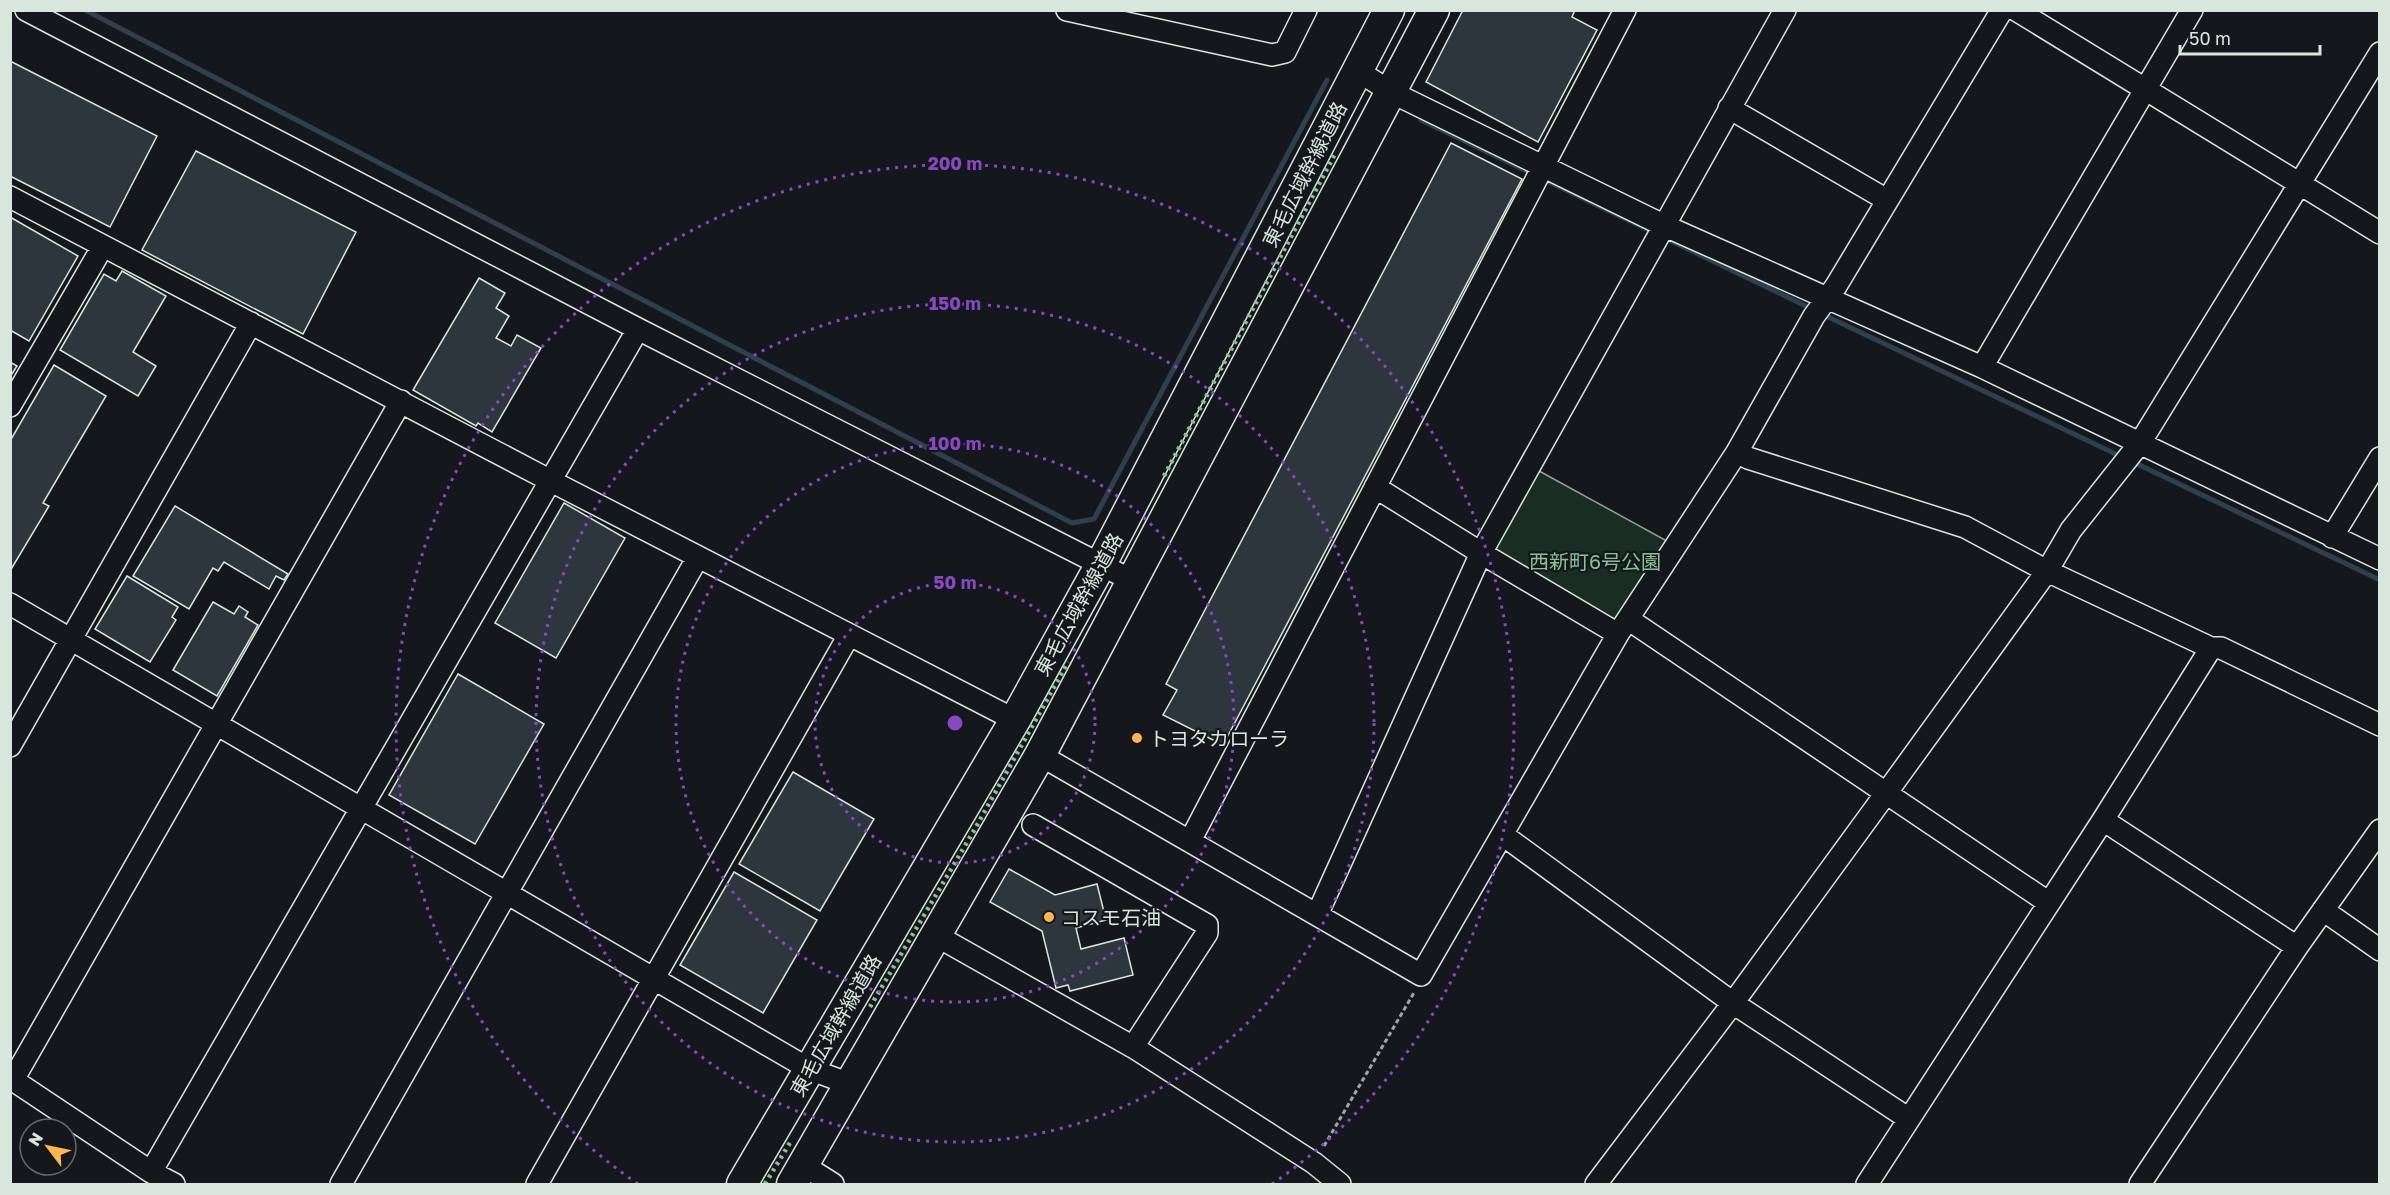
<svg xmlns="http://www.w3.org/2000/svg" width="2390" height="1195" viewBox="0 0 2390 1195" font-family="'Golos Text','Noto Sans JP',sans-serif">
  <style>
    .green { fill: #1a2d24; stroke: #939e99; stroke-width: 1.5 }
    .lines { fill: none; stroke-linecap: round; stroke-linejoin: round }
    .stream { stroke: #2f3f4d; stroke-width: 5 }
    .building { fill: #2c363c; stroke: #d8e6dc; stroke-width: 1.5 }
    .minor-casing { stroke: #d8e6dc; stroke-width: 24 }
    .highway-casing { stroke: #d8e6dc; stroke-width: 33 }
    .path { stroke: #9da8a2; stroke-width: 3; stroke-dasharray: 4.5 3; stroke-linecap: butt }
    .minor { stroke: #14181c; stroke-width: 21 }
    .highway { stroke: #14181c; stroke-width: 30 }
    .hedge { stroke: #8ac095; stroke-width: 4.5; stroke-dasharray: 3 4.5; stroke-linecap: butt }
    .ring { fill: none; stroke: #8948c3; stroke-width: 3; stroke-dasharray: 3 6 }
    .poi-dot { fill: #ffb74d; stroke: #14181c; stroke-width: 2 }
    .labels { text-anchor: middle; dominant-baseline: central; stroke-width: 4.5; stroke-linejoin: round; paint-order: stroke }
    .street-label { font-size: 20px; fill: #d8e6dc; stroke: #14181c }
    .park-label { font-size: 20px; fill: #8ac095; stroke: #14181c }
    .poi-label { font-size: 20px; fill: #d8e6dc; stroke: #14181c; text-anchor: start }
    .centre { fill: #8948c3; stroke: #14181c; stroke-width: 3 }
    .ring-label { font-size: 18px; text-anchor: middle; font-weight: bold; fill: #8948c3; stroke: #14181c; stroke-width: 4.5; stroke-linejoin: round; paint-order: stroke }
  </style>
  <rect width="100%" height="100%" fill="#14181c"/>
  <path class="green" d="M1530 466 1676 546 1618 634 1481 553Z"/>
  <g class="lines">
    <path class="stream" d="M85 10 1072 523 1094 519 1327 80
      M1421 120 1533 174
      M1541 178 1655 233
      M1663 237 1814 310
      M1822 314 2122 457
      M2131 461 2380 580"/>
  </g>
  <path class="building" d="M1463 10H1575L1572 17 1597 30 1538 142 1426 82Z
    M10 61 157 136 110 227 10 176Z
    M1451 143 1522 179 1223 745 1163 715 1177 690 1166 684Z
    M196 151 356 232 303 334 142 250Z
    M10 217 78 256 29 341 10 330Z
    M122 271 166 296 133 352 156 366 138 396 60 350 104 274 116 281Z
    M479 278 505 293 496 308 509 316 496 338 511 346 517 335 541 348 492 432 478 423 476 426 413 390Z
    M10 362 17 366 10 377Z
    M54 365 106 396 43 503 49 506 10 571V441Z
    M564 503 625 538 556 658 495 623Z
    M175 506 288 574 284 580 276 576 269 589 224 562 218 571 213 568 189 609 133 576Z
    M127 576 178 607 172 617 176 620 150 662 95 629Z
    M213 602 234 614 239 606 248 612 245 617 258 625 217 696 173 670Z
    M458 674 544 724 475 844 389 795Z
    M793 772 874 819 820 911 739 864Z
    M1009 869 1055 895 1097 884 1106 920 1076 928 1081 949 1124 938 1133 975 1070 991 1068 985 1056 988 1042 931 990 902Z
    M734 872 817 920 763 1013 680 965Z"/>
  <g class="lines">
    <defs>
      <path id="minor" d="M26 10 638 329 1133 581
        M1067 10 1272 55 1285 52 1306 10
        M2016 10 2380 233
        M1358 71 1391 92 1663 225 1982 367 2380 559
        M1729 108 1887 200
        M10 197 551 481 1015 720
        M1982 367 2192 10
        M10 406 103 246
        M1737 452 1748 458 1965 527 2047 571 2211 648 2103 820 1867 1184
        M1375 487 1481 553 1618 634
        M2332 537 2380 458
        M10 604 809 1069 850 1084
        M1628 619 2049 903
        M2211 648H2221L2380 725
        M10 746 251 323
        M1040 755 1421 975 1618 634 1737 452 1814 316 1836 286 2002 10
        M2103 820 2297 947
        M1033 825 1207 925V933L1133 1047
        M1503 835 1733 1003 1909 1119
        M1190 841 1625 10
        M2323 910 2380 950
        M1317 915 1481 553 1785 10
        M937 936 1133 1047 1314 1163 1340 1184
        M10 1078 151 1172 174 1184
        M13 1080 401 401
        M803 1165 833 1184
        M151 1172 638 329
        M341 1184 698 557
        M537 1184 849 635
        M1596 1184 1733 1003 1887 792 2047 571 2071 530 2140 443 2380 53
        M2140 1184 2297 947 2380 830"/>
      <path id="highway" d="M742 1184 1015 720 1101 564 1389 10
        M792 1184 1040 755 1434 10"/>
    </defs>
    <use href="#minor" class="minor-casing"/>
    <use href="#highway" class="highway-casing"/>
    <path class="path" d="M1324 1146 1415 991"/>
    <use href="#minor" class="minor"/>
    <use href="#highway" class="highway"/>
    <path class="hedge" d="M1164 476 1336 152
      M870 1007 976 827 1068 662
      M765 1184 791 1141"/>
  </g>
  <g class="ring">
    <circle cx="955" cy="723" r="140"/>
    <circle cx="955" cy="723" r="279"/>
    <circle cx="955" cy="723" r="419"/>
    <path d="M638 1184A559 559 0 1 1 1272 1184"/>
  </g>
  <g class="poi-dot">
    <circle cx="1137" cy="738" r="6"/>
    <circle cx="1049" cy="917" r="6"/>
  </g>
  <g class="labels">
    <g class="street-label">
      <text transform="translate(1304 174) rotate(-63)">東毛広域幹線道路</text>
      <text transform="translate(1078 604) rotate(-61)">東毛広域幹線道路</text>
      <text transform="translate(835 1025) rotate(-60)">東毛広域幹線道路</text>
    </g>
    <g class="park-label">
      <text x="1595" y="561">西新町6号公園</text>
    </g>
    <g class="poi-label">
      <text x="1149" y="738">トヨタカローラ</text>
      <text x="1061" y="917">コスモ石油</text>
    </g>
  </g>
  <circle cx="955" cy="723" r="9" class="centre"/>
  <g class="ring-label">
    <text x="955" y="170">200 m</text>
    <text x="955" y="310">150 m</text>
    <text x="955" y="450">100 m</text>
    <text x="955" y="589">50 m</text>
  </g>
  <rect width="2390" height="1195" fill="none" stroke="#d8e6dc" stroke-width="24"/>
  <g transform="translate(48 1147) rotate(302)"><circle r="28" fill="#14181c" stroke="#626a69" stroke-width="1.5"/>
  <path d="M0-4.5L10 22L0 15L-10 22Z" fill="#ffb74d"/>
  <text y="-9" font-size="16" font-weight="bold" text-anchor="middle" fill="#d8e6dc">N</text>
  </g>
  <path d="M2180 45v9h140v-9" fill="none" stroke="#d8e6dc" stroke-width="3"/>
  <text x="2189" y="45" font-size="18" fill="#d8e6dc" stroke="#14181c" stroke-width="4.5" paint-order="stroke">50 m</text>
</svg>
